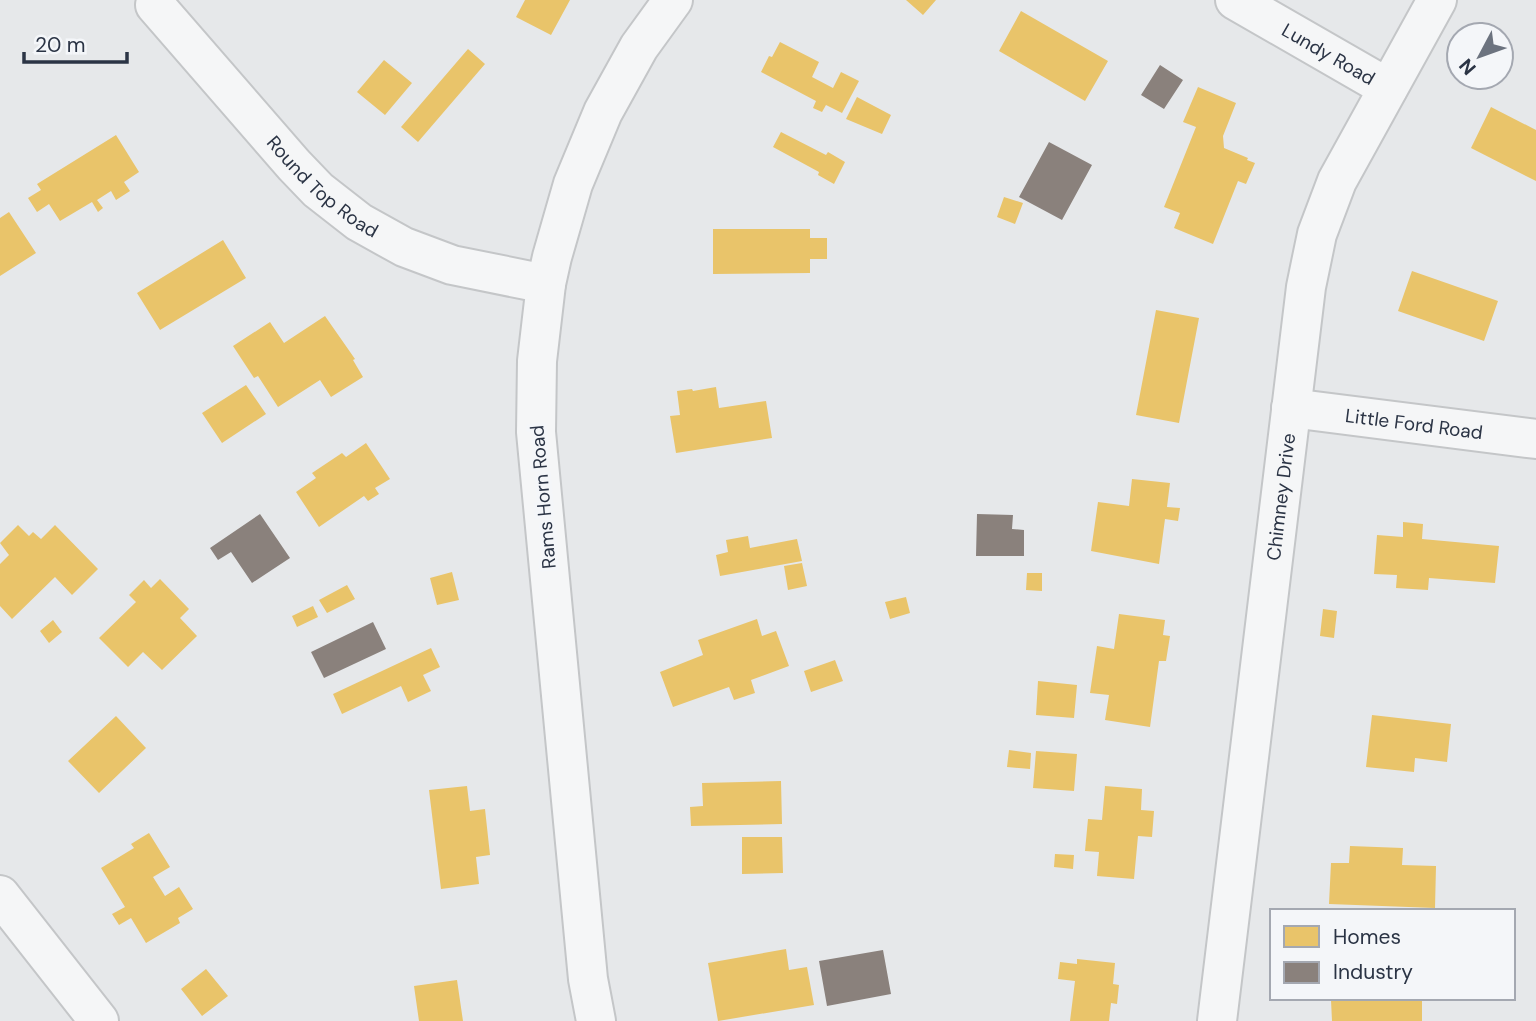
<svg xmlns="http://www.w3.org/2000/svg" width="1536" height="1021" viewBox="0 0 1536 1021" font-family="'DM Sans',sans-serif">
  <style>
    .homes { fill: #e9c46a }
    .industry { fill: #8a817c }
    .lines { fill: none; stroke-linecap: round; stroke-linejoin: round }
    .minor-casing { stroke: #c4c6c8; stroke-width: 42 }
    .minor { stroke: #f5f6f7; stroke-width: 38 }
    .labels { text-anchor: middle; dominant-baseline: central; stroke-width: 7; stroke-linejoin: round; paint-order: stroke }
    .street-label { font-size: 19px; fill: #2b3445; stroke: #f4f6f9 }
  </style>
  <rect width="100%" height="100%" fill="#e6e8ea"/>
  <path class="homes" d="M525 0H570L551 35 516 17Z
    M906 0H936L923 15Z
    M1021 11 1108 61 1085 101 999 51Z
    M780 42 819 62 812 77 833 88 841 72 859 81 842 113 826 105 822 112 813 108 816 101 761 72 769 56 772 57Z
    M468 49 485 64 418 142 401 127Z
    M384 60 412 83 385 115 357 92Z
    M1198 87 1236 103 1223 136 1224 148 1248 158 1247 160 1255 163 1246 184 1238 181 1213 244 1174 228 1180 213 1164 207 1196 127 1183 122Z
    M857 97 891 115 882 134 846 119Z
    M1491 107 1536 130V181L1471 148Z
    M781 132 826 155 828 152 845 162 834 184 818 175 819 172 773 147Z
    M116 135 139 172 124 182 130 191 116 200 111 191 97 200 103 208 98 212 92 202 60 221 49 204 37 212 28 198 41 190 37 184Z
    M1004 197 1023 203 1015 224 997 217Z
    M9 212 36 253 0 276V218Z
    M713 229H810V238H827V259H810V273L713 274Z
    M223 240 246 278 160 330 137 293Z
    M1412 271 1498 301 1484 341 1398 311Z
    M1156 310 1199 318 1179 423 1136 415Z
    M325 316 355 359 353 360 363 377 331 397 320 380 278 407 258 376 254 378 233 346 270 322 284 343Z
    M246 385 266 414 222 443 202 413Z
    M716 387 719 408 766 401 772 438 676 453 670 416 680 415 677 391 692 389 693 391Z
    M366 443 390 479 375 488 379 494 368 501 364 496 319 527 296 492 316 478 312 473 342 453 346 457Z
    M1132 479 1170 483 1167 507 1180 508 1178 521 1165 519 1159 564 1091 551 1098 502 1129 506Z
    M1403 522 1423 524 1422 539 1499 546 1495 583 1429 578 1428 590 1396 588 1397 575 1374 574 1377 535 1403 537Z
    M18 525 29 536 33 532 41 539 55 525 98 569 72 595 55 577 12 619 0 606V564L9 555 0 543Z
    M748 536 750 548 797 539 802 561 720 576 716 555 728 552 726 540Z
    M802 563 807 586 788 590 784 566Z
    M452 572 459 600 437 605 430 578Z
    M1027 573H1042V591L1026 590Z
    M160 579 189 609 180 618 197 636 162 670 143 652 128 667 99 638 136 602 129 595 144 580 151 588Z
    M347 585 355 599 327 613 319 600Z
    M906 597 910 613 890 619 885 602Z
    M313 606 318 617 297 627 292 616Z
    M1323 609 1337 611 1334 638 1320 636Z
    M1119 614 1165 620 1163 635 1170 636 1166 661H1159L1150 727 1105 720 1109 695 1090 693 1097 646 1114 649Z
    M757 619 762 636 776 631 789 666 751 680 755 693 734 700 729 687 673 707 660 672 703 655 698 640Z
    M53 620 62 632 49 643 40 631Z
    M431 648 440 667 423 675 431 691 408 702 401 686 342 714 333 694Z
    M835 660 843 681 811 692 804 671Z
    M1038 681 1077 685 1074 718 1036 715Z
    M1372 715 1451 724 1447 762 1415 758 1414 772 1366 767Z
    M116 716 146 748 99 793 68 761Z
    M1009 750 1031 753 1030 769 1007 767Z
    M1036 751 1077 754 1074 791 1033 788Z
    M781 781 782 824 691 826 690 807 703 806 702 783Z
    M467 786 470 811 485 809 490 855 476 857 479 884 441 889 429 790Z
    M1105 786 1142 789 1141 810 1154 811 1152 837 1138 836 1134 879 1097 876 1099 852 1085 851 1088 819 1102 820Z
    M149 833 170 867 153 877 165 896 179 887 193 909 178 918 180 923 146 943 131 918 119 925 112 914 125 907 101 868 134 848 131 844Z
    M742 837H782L783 873 742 874Z
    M1350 846 1403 848 1402 865 1436 866 1435 908 1329 904 1331 863H1349Z
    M1055 854 1074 855 1073 869 1054 867Z
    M786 949 789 970 807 967 814 1005 718 1021 708 963Z
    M1077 959 1115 963 1113 984 1119 985 1117 1004 1111 1003 1109 1021H1070L1075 981 1058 979 1060 962 1077 964Z
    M206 969 228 996 202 1016 181 989Z
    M457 980 463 1021H419L414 986Z
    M1348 998H1385V1001H1422V1021H1332L1331 1000H1348Z"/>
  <path class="industry" d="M1160 65 1183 80 1164 109 1141 95Z
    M1049 142 1092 165 1062 220 1019 197Z
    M260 514 290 558 252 583 231 552 218 560 210 548Z
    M977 514 1013 515 1012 529 1024 530V556H976Z
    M373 622 386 649 324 678 311 652Z
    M883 950 891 994 827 1006 819 961Z"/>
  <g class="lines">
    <defs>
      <g id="minor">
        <path id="s1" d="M1235 0 1388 88"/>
        <path id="s2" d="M155 5 294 165 318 190 359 222 404 247 452 265 546 284"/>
        <path id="s3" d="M1291 408 1536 439"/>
        <path d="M0 895 99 1021"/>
        <path d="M596 1021 588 979 536 432 537 361 546 284 552 257 573 184 603 112 639 47 673 0"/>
        <path id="s4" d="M1217 1021 1306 287 1317 234 1337 181 1437 0"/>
      </g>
    </defs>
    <use href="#minor" class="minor-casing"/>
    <use href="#minor" class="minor"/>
  </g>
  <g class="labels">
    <g class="street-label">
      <text stroke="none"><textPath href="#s1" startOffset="108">Lundy Road</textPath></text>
      <text stroke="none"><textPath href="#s2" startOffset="248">Round Top Road</textPath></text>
      <text stroke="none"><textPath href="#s3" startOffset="124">Little Ford Road</textPath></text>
      <text stroke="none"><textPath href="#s4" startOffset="528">Chimney Drive</textPath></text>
      <text transform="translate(543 497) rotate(-95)">Rams Horn Road</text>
    </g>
  </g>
  <rect x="1270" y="909" width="245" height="91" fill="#f4f6f9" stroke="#a4a8b1" stroke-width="2"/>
  <rect x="1284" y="926" width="35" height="21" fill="#e9c46a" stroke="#a4a8b1" stroke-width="2"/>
  <text x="1333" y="944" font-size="21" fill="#2b3445">Homes</text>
  <rect x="1284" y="962" width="35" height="21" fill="#8a817c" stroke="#a4a8b1" stroke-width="2"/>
  <text x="1333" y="979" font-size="21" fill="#2b3445">Industry</text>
  <g transform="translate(1480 56) rotate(229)"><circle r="33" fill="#f4f6f9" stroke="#a4a8b1" stroke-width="2"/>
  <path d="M0-5L12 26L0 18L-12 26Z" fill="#6c737f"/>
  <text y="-10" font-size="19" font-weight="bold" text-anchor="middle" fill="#2b3445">N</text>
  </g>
  <path d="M24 52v10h103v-10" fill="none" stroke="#2b3445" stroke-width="3.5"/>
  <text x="35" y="52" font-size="21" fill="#2b3445" stroke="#f4f6f9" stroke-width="5" paint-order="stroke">20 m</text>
</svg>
